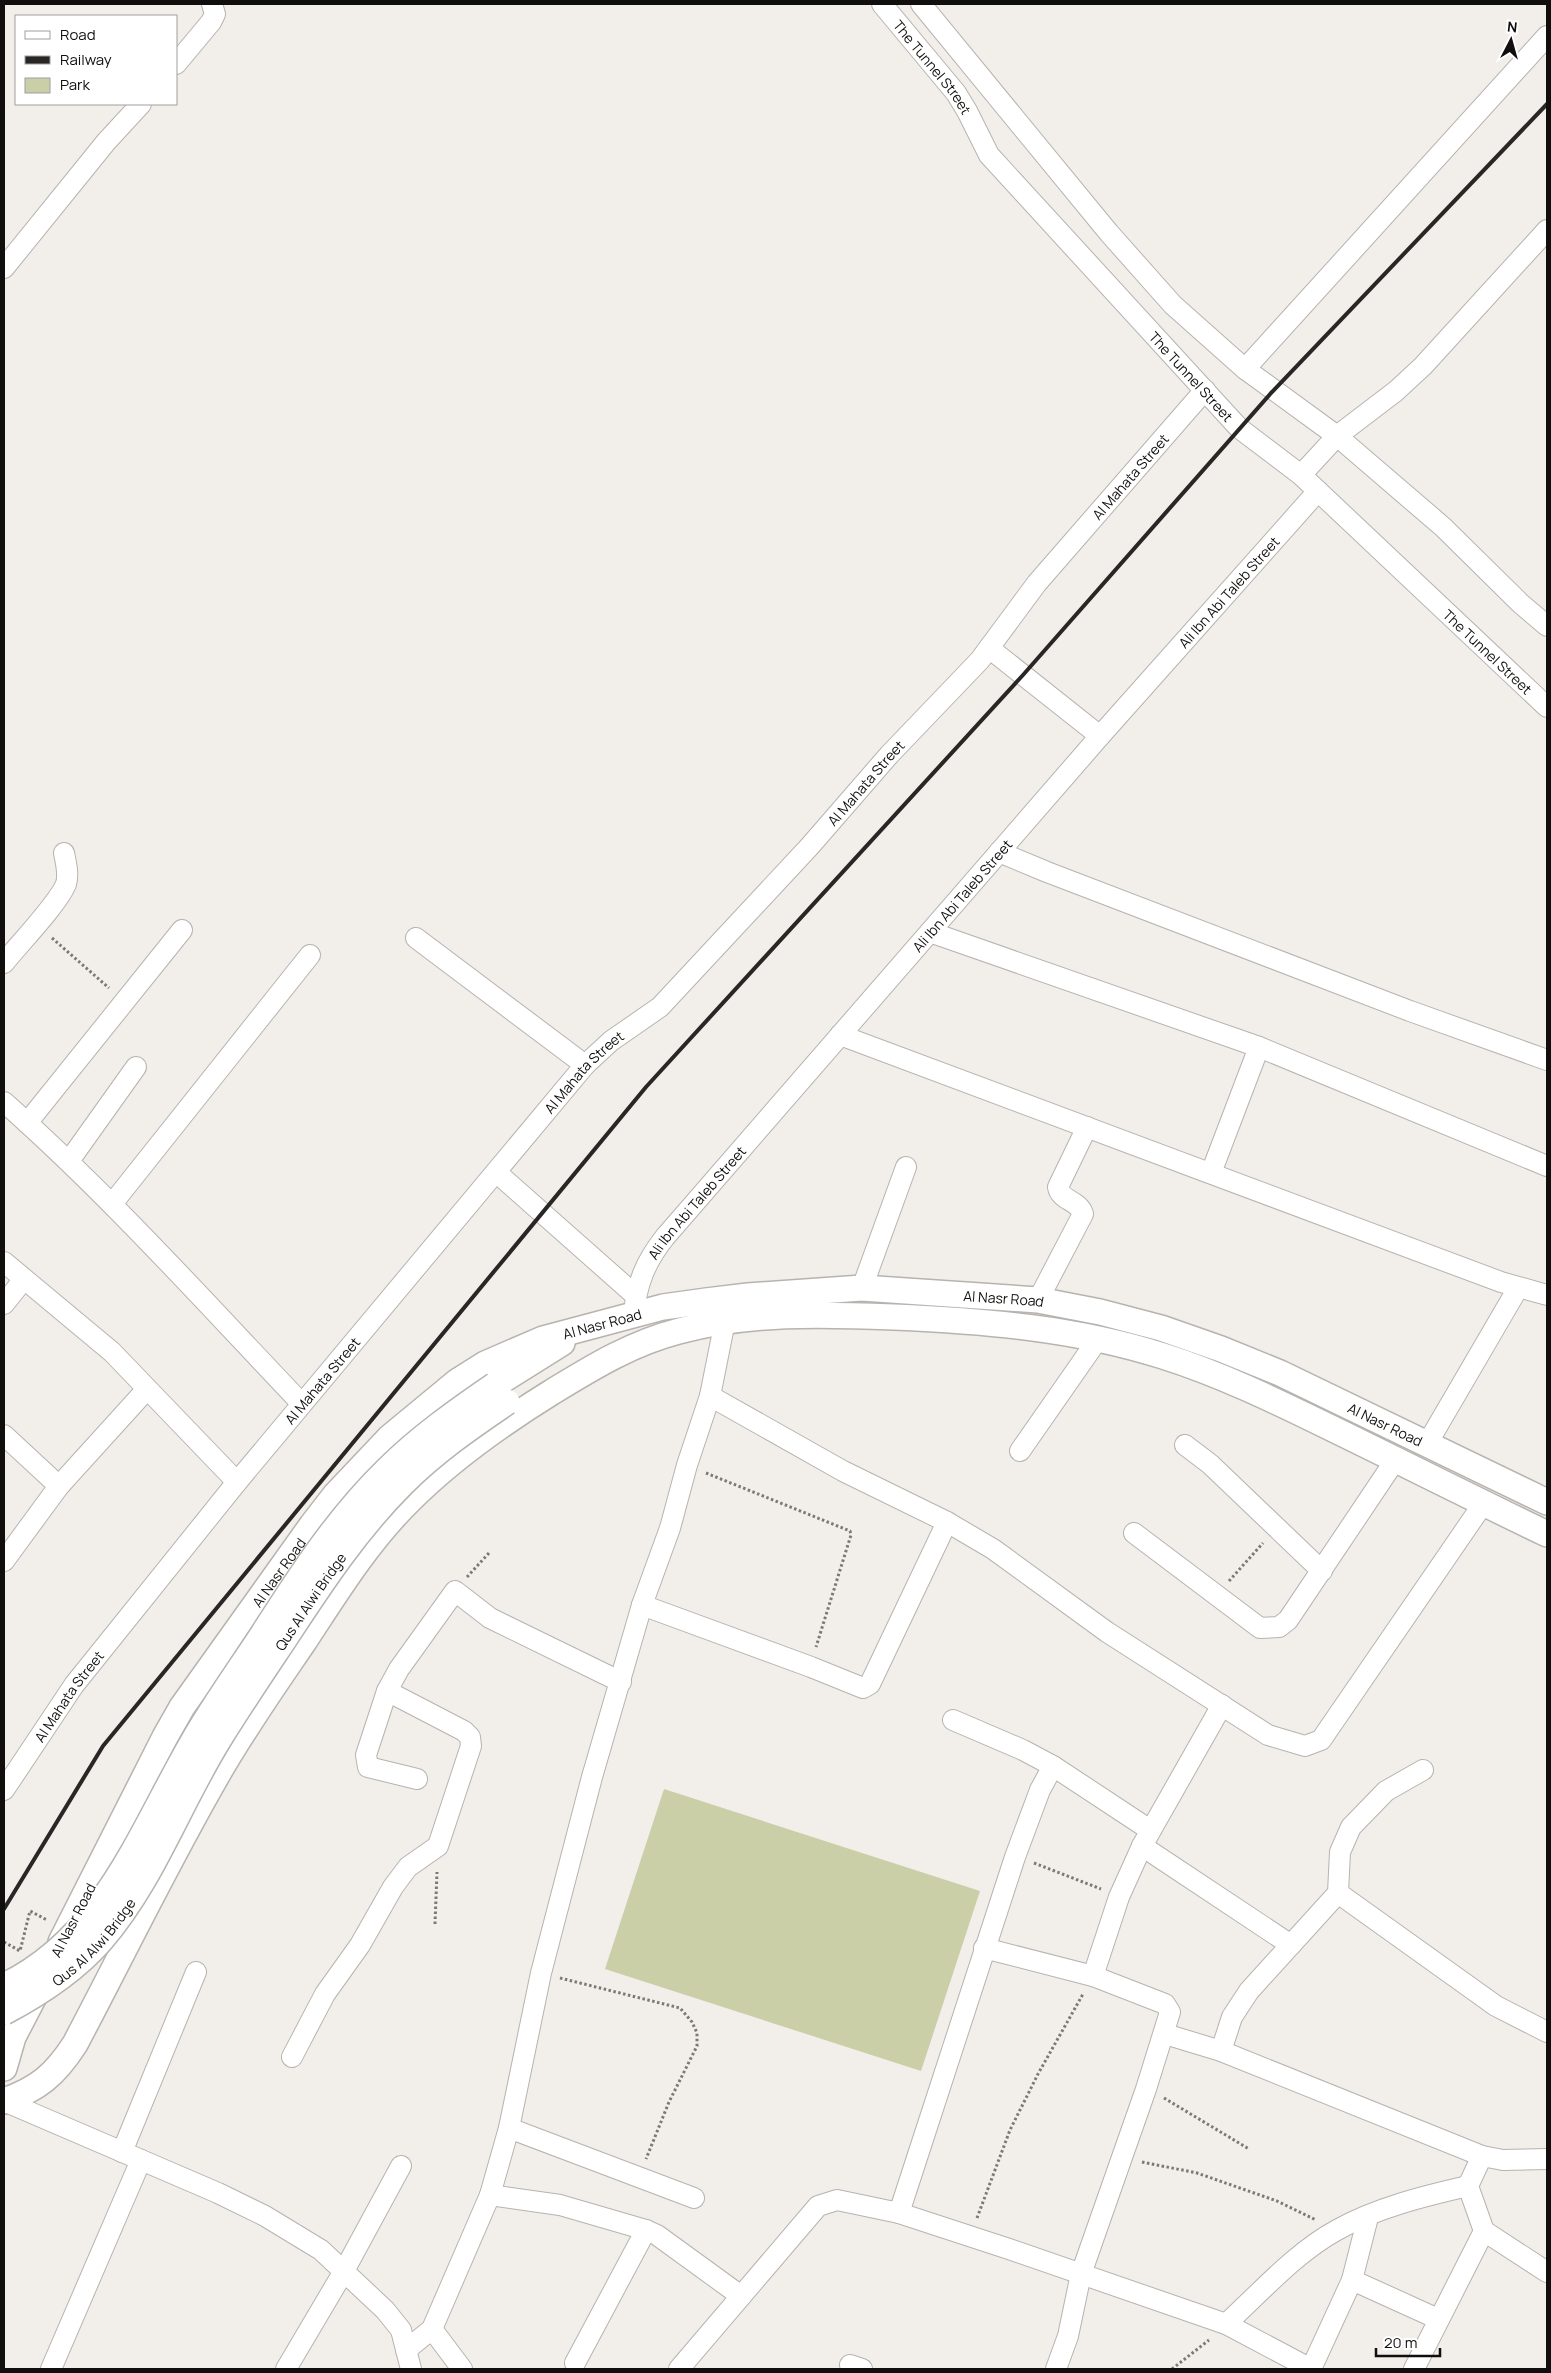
<svg xmlns="http://www.w3.org/2000/svg" width="1551" height="2373" viewBox="0 0 1551 2373" font-family="Manrope,sans-serif">
  <style>
    .green { fill: #cacfa7 }
    .lines { fill: none; stroke-linecap: round; stroke-linejoin: round }
    .minor-casing { stroke: #b7b3af; stroke-width: 22 }
    .tertiary-casing { stroke: #b7b3af; stroke-width: 28 }
    .path { stroke: #7b7976; stroke-width: 3; stroke-dasharray: 2.5 2.5; stroke-linecap: butt }
    .minor { stroke: #fff; stroke-width: 20 }
    .tertiary { stroke: #fff; stroke-width: 25 }
    .rail { stroke: #282725; stroke-width: 4 }
    .tertiary-bridge-casing { stroke: #b7b3af; stroke-width: 28; stroke-linecap: butt }
    .tertiary-bridge { stroke: #fff; stroke-width: 25 }
    .labels { text-anchor: middle; dominant-baseline: central; stroke-width: 4; stroke-linejoin: round; paint-order: stroke }
    .street-label { font-size: 14px; fill: #100f0e; stroke: #fff }
  </style>
  <rect width="100%" height="100%" fill="#f2eeea"/>
  <path class="green" d="M664 1789 980 1891 921 2071 605 1969Z"/>
  <g class="lines">
    <defs>
      <g id="minor">
        <path id="s1" d="M882 4 956 93 967 111 989 155 1239 428 1301 475 1547 707"/>
        <path d="M921 4 1109 233 1173 305 1245 369 1337 436 1443 527 1520 603 1547 626"/>
        <path d="M176 64 211 22 215 14 212 4"/>
        <path d="M4 268 106 142 141 104"/>
        <path d="M1245 369 1547 36"/>
        <path d="M1301 475 1337 436 1396 391 1423 366 1547 230"/>
        <path d="M989 648 1100 736"/>
        <path d="M999 852 1047 872 1410 1011 1547 1060"/>
        <path d="M930 932 1259 1047 1547 1166"/>
        <path d="M416 938 585 1065"/>
        <path d="M4 963C19 944 58 904 66 884 69 874 66 863 64 853"/>
        <path d="M840 1035 1501 1282 1547 1295"/>
        <path d="M4 1102C110 1196 204 1301 301 1403"/>
        <path d="M27 1123 182 930"/>
        <path d="M69 1161 136 1067"/>
        <path d="M496 1172 635 1295"/>
        <path d="M1211 1173 1259 1047"/>
        <path d="M112 1204 310 955"/>
        <path d="M4 1262 112 1352 237 1482"/>
        <path d="M862 1288 906 1167"/>
        <path d="M1038 1300 1083 1214C1079 1200 1060 1201 1058 1187L1087 1127"/>
        <path d="M4 1304 24 1279"/>
        <path id="s2" d="M634 1315C636 1284 646 1261 665 1237L1100 736 1318 491"/>
        <path d="M710 1396 843 1471 947 1522 993 1549 1107 1632 1268 1735 1305 1746 1321 1740 1483 1504"/>
        <path d="M4 1435 59 1486"/>
        <path d="M1427 1444 1518 1288"/>
        <path d="M1185 1445 1210 1464 1322 1571"/>
        <path d="M1020 1451 1098 1339"/>
        <path d="M1134 1533 1260 1628 1279 1627 1288 1620 1396 1459"/>
        <path d="M4 1561 59 1486 147 1389"/>
        <path d="M642 1605 811 1667 863 1688 870 1684 947 1522"/>
        <path d="M387 1691 366 1755 368 1767 417 1779"/>
        <path d="M1053 1766 1150 1830"/>
        <path d="M1423 1770 1386 1791 1351 1827 1340 1852 1338 1893 1249 1991 1232 2017 1221 2051 1482 2156 1503 2160 1547 2159"/>
        <path id="s3" d="M4 1790 74 1685 237 1482 585 1065 611 1041 660 1007 810 846 889 755 980 660 1037 583 1205 390"/>
        <path d="M1142 1846 1291 1945"/>
        <path d="M1338 1893 1496 2006 1547 2032"/>
        <path d="M984 1948 1093 1976 1165 2004 1170 2012 1146 2089 1081 2274 1068 2336 1056 2369"/>
        <path d="M1093 1976 1119 1897 1142 1846 1222 1705"/>
        <path d="M1165 2034 1221 2051"/>
        <path d="M292 2057 325 1994 360 1945 393 1887 408 1867 438 1846 471 1746 470 1737 464 1731 387 1691 399 1669 455 1591 490 1618 621 1682"/>
        <path d="M4 2101 218 2193 265 2216 321 2250 385 2310 401 2330 411 2369"/>
        <path d="M509 2128 694 2198"/>
        <path d="M122 2152 196 1972"/>
        <path d="M1482 2156 1468 2186 1484 2231 1547 2272"/>
        <path d="M490 2195 560 2205 646 2230 657 2235 741 2296"/>
        <path d="M899 2213 1015 1857 1040 1790 1053 1766 1023 1750 953 1720"/>
        <path d="M1352 2280 1438 2319"/>
        <path d="M1226 2324C1261 2292 1295 2253 1337 2230 1376 2208 1424 2196 1468 2186"/>
        <path d="M432 2329 462 2369"/>
        <path d="M406 2350 432 2329 490 2195 509 2128 541 1973 592 1777 642 1605 670 1528 687 1465 710 1396 725 1321"/>
        <path d="M575 2363 646 2230"/>
        <path d="M850 2365 862 2369"/>
        <path d="M51 2369 141 2160"/>
        <path d="M286 2369 344 2271 401 2166"/>
        <path d="M679 2369 818 2206 837 2200 899 2213 1009 2249 1226 2324 1311 2369"/>
        <path d="M1311 2369 1352 2280 1368 2217"/>
        <path d="M1414 2369 1484 2231"/>
      </g>
      <g id="tertiary">
        <path d="M495 1385 562 1343"/>
        <path id="s4" d="M61 1942 165 1737 182 1707 312 1525 336 1494 389 1438 458 1381 485 1364 543 1339 663 1307 706 1301 748 1296 862 1288 1038 1300 1100 1312 1161 1328 1221 1349 1280 1373 1547 1502"/>
        <path d="M4 2068 13 2037 40 1985"/>
        <path d="M4 2101C38 2089 55 2075 75 2044 122 1955 166 1864 216 1777 242 1731 273 1687 303 1643 336 1593 367 1542 410 1500 452 1458 502 1423 552 1392 593 1367 632 1343 679 1331 750 1312 821 1314 894 1317 985 1321 1075 1328 1163 1356 1220 1374 1274 1400 1327 1426 1401 1462 1474 1499 1547 1534"/>
      </g>
    </defs>
    <use href="#minor" class="minor-casing"/>
    <use href="#tertiary" class="tertiary-casing"/>
    <path class="path" d="M52 938 109 988
      M706 1473 850 1531 851 1535 816 1647
      M467 1577 489 1553
      M1229 1581 1263 1543
      M1034 1863 1101 1889
      M435 1924 437 1872
      M4 1942 20 1951 30 1911 47 1920
      M560 1978 680 2008 692 2022 697 2033V2046L669 2102 646 2159
      M1164 2098 1249 2149
      M1142 2162 1197 2173 1277 2201 1316 2220
      M977 2218 1010 2130 1038 2074 1083 1994
      M1172 2369 1209 2340"/>
    <use href="#minor" class="minor"/>
    <use href="#tertiary" class="tertiary"/>
    <path class="rail" d="M4 1909 103 1746 646 1087 1023 675 1271 393 1547 104"/>
    <defs>
      <g id="tertiary-bridge">
        <path d="M4 1986C108 1937 144 1822 200 1730 220 1697 242 1666 263 1634 300 1576 337 1519 387 1470 419 1438 457 1411 495 1385"/>
        <path id="s5" d="M4 2012C40 1993 74 1971 101 1940 152 1881 178 1805 219 1739 240 1705 263 1671 285 1638 321 1583 356 1530 402 1484 434 1452 470 1427 507 1402"/>
      </g>
    </defs>
    <use href="#tertiary-bridge" class="tertiary-bridge-casing"/>
    <use href="#tertiary-bridge" class="tertiary-bridge"/>
  </g>
  <g class="labels">
    <g class="street-label">
      <text stroke="none"><textPath href="#s1" startOffset="81">The Tunnel Street</textPath></text>
      <text stroke="none"><textPath href="#s1" startOffset="486">The Tunnel Street</textPath></text>
      <text stroke="none"><textPath href="#s3" startOffset="1734">Al Mahata Street</textPath></text>
      <text stroke="none"><textPath href="#s2" startOffset="942">Ali Ibn Abi Taleb Street</textPath></text>
      <text stroke="none"><textPath href="#s1" startOffset="891">The Tunnel Street</textPath></text>
      <text stroke="none"><textPath href="#s3" startOffset="1329">Al Mahata Street</textPath></text>
      <text stroke="none"><textPath href="#s2" startOffset="538">Ali Ibn Abi Taleb Street</textPath></text>
      <text stroke="none"><textPath href="#s3" startOffset="924">Al Mahata Street</textPath></text>
      <text stroke="none"><textPath href="#s2" startOffset="132">Ali Ibn Abi Taleb Street</textPath></text>
      <text stroke="none"><textPath href="#s4" startOffset="1255">Al Nasr Road</textPath></text>
      <text stroke="none"><textPath href="#s4" startOffset="850">Al Nasr Road</textPath></text>
      <text stroke="none"><textPath href="#s3" startOffset="519">Al Mahata Street</textPath></text>
      <text stroke="none"><textPath href="#s4" startOffset="1660">Al Nasr Road</textPath></text>
      <text stroke="none"><textPath href="#s4" startOffset="430">Al Nasr Road</textPath></text>
      <text stroke="none"><textPath href="#s5" startOffset="520">Qus Al Alwi Bridge</textPath></text>
      <text stroke="none"><textPath href="#s3" startOffset="114">Al Mahata Street</textPath></text>
      <text transform="translate(73 1920) rotate(-63)">Al Nasr Road</text>
      <text stroke="none"><textPath href="#s5" startOffset="115">Qus Al Alwi Bridge</textPath></text>
    </g>
  </g>
  <rect width="1551" height="2373" fill="none" stroke="#100f0e" stroke-width="10"/>
  <rect x="15" y="15" width="162" height="90" fill="#ffffff" stroke="#9f9f9f"/>
  <rect x="25" y="31" width="25" height="8" fill="#ffffff" stroke="#9f9f9f"/>
  <text x="60" y="40" font-size="15" fill="#100f0e">Road</text>
  <rect x="25" y="56" width="25" height="8" fill="#282725" stroke="#9f9f9f"/>
  <text x="60" y="65" font-size="15" fill="#100f0e">Railway</text>
  <rect x="25" y="78" width="25" height="15" fill="#cacfa7" stroke="#9f9f9f"/>
  <text x="60" y="90" font-size="15" fill="#100f0e">Park</text>
  <g transform="translate(1511 40) rotate(6)" stroke="#ffffff" stroke-width="4" paint-order="stroke">
  <path d="M0-4L9 19L0 12L-9 19Z" fill="#100f0e"/>
  <text y="-8" font-size="14" font-weight="bold" text-anchor="middle" fill="#100f0e">N</text>
  </g>
  <path d="M1376 2348v8h64v-8" fill="none" stroke="#100f0e" stroke-width="2.5"/>
  <text x="1384" y="2348" font-size="15" fill="#100f0e" stroke="#ffffff" stroke-width="4" paint-order="stroke">20 m</text>
</svg>
